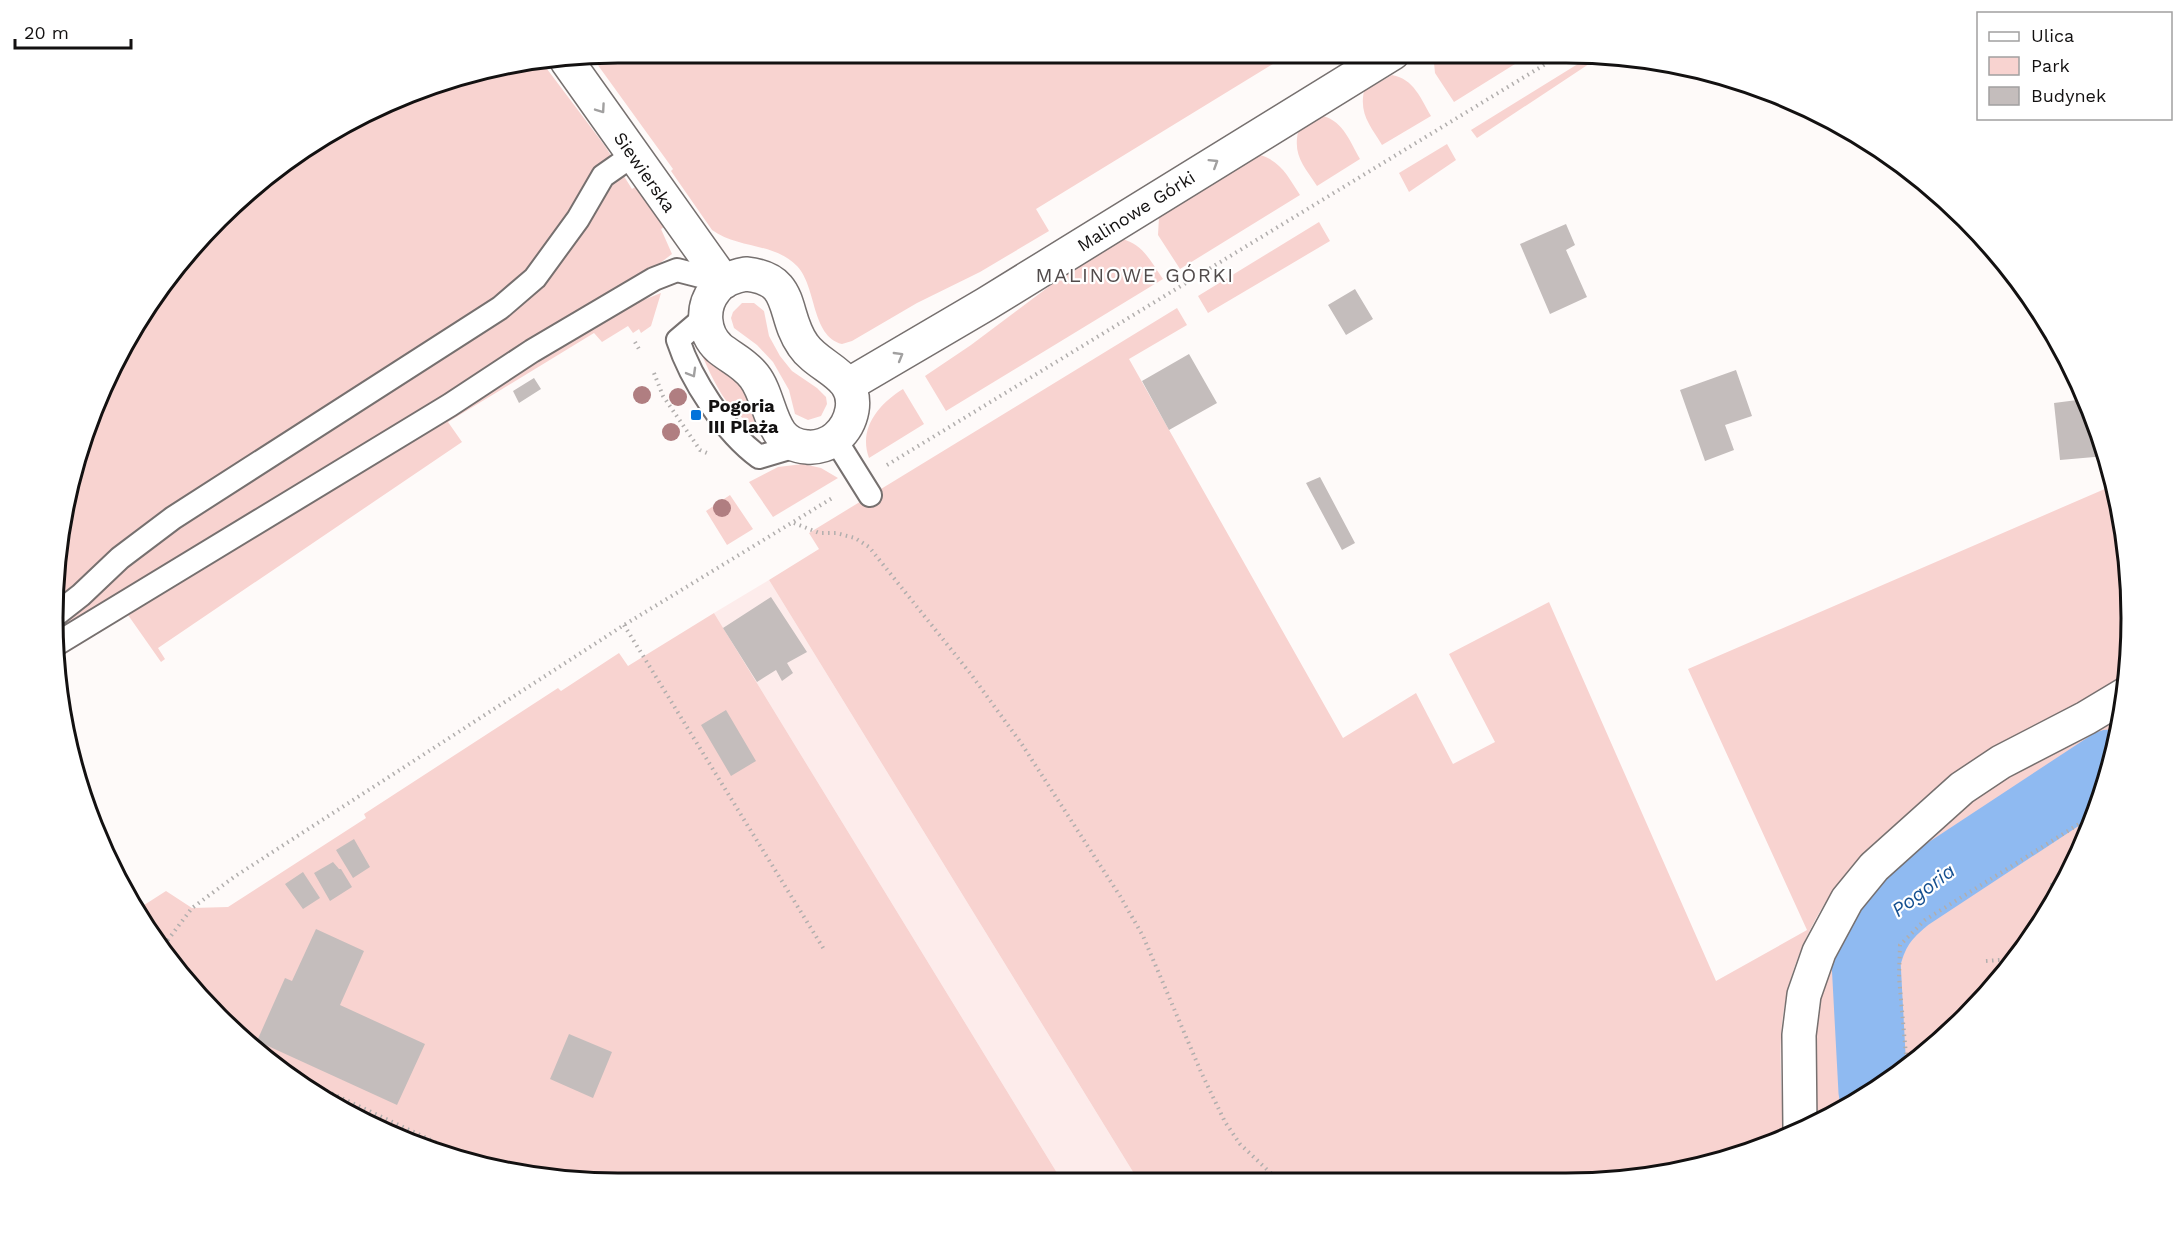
<svg xmlns="http://www.w3.org/2000/svg" width="2184" height="1236" viewBox="0 0 2184 1236" font-family="'Work Sans',sans-serif">
  <style>
    .built { fill: #fdeceb }
    .green { fill: #f8d3d0 }
    .lines { fill: none; stroke-linecap: round; stroke-linejoin: round }
    .river { stroke: #8fbaf1; stroke-width: 69 }
    .building { fill: #c4bdbc }
    .service-casing { stroke: #76706f; stroke-width: 26 }
    .minor-casing { stroke: #76706f; stroke-width: 36 }
    .path { stroke: #b1aead; stroke-width: 4; stroke-dasharray: 1.5 4.5; stroke-linecap: butt }
    .service { stroke: #fff; stroke-width: 22 }
    .minor { stroke: #fff; stroke-width: 33 }
    .tree { fill: #b07e81 }
    .oneway { stroke: #a1a0a0 }
    .poi-dot { fill: #0473da; stroke: #fff; stroke-width: 2 }
    .labels { text-anchor: middle; dominant-baseline: central; stroke-width: 4.5; stroke-linejoin: round; paint-order: stroke }
    .street-label { font-size: 18px; fill: #131111; stroke: #fff }
    .poi-label { font-size: 18px; font-weight: bold; fill: #131111; stroke: #fff; text-anchor: start }
    .neighbourhood-label { font-size: 20px; letter-spacing: 1.5px; fill: #514b4b; stroke: #fff }
    .water-label { font-size: 20px; font-style: italic; fill: #165090; stroke: #fff }
    .rim { fill: none; stroke: #131111; stroke-width: 3 }
  </style>
  <rect width="100%" height="100%" fill="#fefaf9"/>
  <path class="built" d="M769 580 1138 1180 1062 1181 714 613Z"/>
  <path class="green" d="M618 53H1291L1036 209 1049 231 980 272 917 303 852 341 842 344C811 336 817 287 797 266 773 242 738 249 712 230L671 171 673 169 592 57Z
    M1433 53 1511 54 1510 55 1515 64 1454 102 1435 73Z
    M1594 54H1604L1477 138 1471 130Z
    M544 65 605 146 632 189 641 183 670 223 661 229 672 254 655 267 618 310 661 293 651 326 641 333 639 329 633 333 628 326 602 342 594 333 448 422 462 442 158 648 165 659 161 662 128 615 55 660 56 630 67 624 58 609 72 471 148 304 274 169 437 82Z
    M1392 75C1414 79 1421 99 1431 116L1382 145C1371 126 1359 115 1364 91Z
    M1323 116C1344 122 1350 142 1360 159L1317 186C1304 166 1293 156 1298 132Z
    M1447 144 1456 160 1409 192 1399 173Z
    M1260 155C1281 161 1289 178 1300 195L1180 269 1158 235 1159 217Z
    M1319 222 1330 241 1208 313 1198 296Z
    M1122 239C1143 244 1151 262 1163 279L946 411 925 376 971 345 1067 273Z
    M742 303H754L764 311 769 336 780 356 792 371 817 388 826 397 827 404 821 416 808 420 795 414 789 390 773 362 757 345 734 328 731 318 733 312Z
    M1177 308 1187 325 1129 359 1343 738 1416 693 1453 764 1495 742 1449 654 1549 602 1716 981 1807 930 1688 669 2114 485 2130 581 2127 675C2071 712 2011 740 1954 776 1935 787 1918 804 1901 819 1888 831 1873 843 1861 856 1824 894 1792 956 1784 1009 1777 1050 1783 1095 1783 1136L1748 1153 1639 1179 1138 1180 769 580 819 549 809 533Z
    M701 353C729 374 756 386 754 426 726 410 714 382 701 353Z
    M903 389 924 424 869 458C858 428 879 404 903 389Z
    M803 464 821 468 838 478 773 517 749 482 778 467Z
    M730 495 753 529 727 545 706 511Z
    M714 613 1062 1181 581 1182 471 1164 335 1108 193 991 141 907 166 891 192 908 228 907 366 818 364 814 558 688 561 691 619 653 628 666Z
    M2121 717 2101 800 2056 901 1966 1018 1880 1088 1816 1120 1815 1028 1818 1007 1836 955 1854 919 1876 889 1968 801 2007 775Z"/>
  <g class="lines">
    <path class="river" d="M1873 1092 1866 961C1873 931 1884 916 1908 897L2110 764"/>
  </g>
  <path class="building" d="M1566 224 1575 245 1566 250 1587 297 1550 314 1520 244Z
    M1355 289 1373 319 1346 335 1328 305Z
    M1189 354 1217 403 1169 430 1142 381Z
    M1736 370 1752 416 1725 425 1734 450 1705 461 1680 390Z
    M534 378 541 389 519 403 513 391Z
    M2085 399 2106 456 2060 460 2054 403Z
    M1320 477 1355 543 1342 550 1306 483Z
    M771 597 807 652 787 663 793 673 782 681 776 670 757 682 723 628Z
    M726 710 756 761 731 776 701 725Z
    M354 839 370 867 353 878 336 850Z
    M333 862 339 869H341L352 887 330 901 314 873Z
    M303 872 320 898 303 909 285 884Z
    M2064 882 2056 901 2052 906 2050 883Z
    M316 929 364 951 340 1005 425 1044 397 1105 257 1041 285 978 292 981Z
    M569 1034 612 1052 593 1098 550 1079Z"/>
  <g class="lines">
    <defs>
      <path id="service" d="M705 317 678 340C691 380 725 432 759 457L796 446
        M835 439 870 495
        M58 613 81 595 120 558 173 518 500 308 535 278 578 219 603 176 633 155
        M55 645 450 405 532 351 654 279 677 270 724 282"/>
      <path id="minor" d="M567 61 724 282
        M746 274C796 279 781 314 803 345 819 369 858 374 852 410 850 421 845 430 837 437 830 444 817 448 807 447 768 445 773 400 754 376 744 363 731 358 719 348 703 333 701 307 715 290 722 280 735 276 746 274Z
        M848 385 986 304 1393 53
        M1800 1128 1799 1035 1804 995 1819 952 1847 900 1874 867 1962 788 2001 762 2086 718 2126 694"/>
    </defs>
    <use href="#service" class="service-casing"/>
    <use href="#minor" class="minor-casing"/>
    <path class="path" d="M635 342 639 349
      M654 373 663 396 700 450 707 453
      M887 465 1562 54
      M794 523 819 533H836L855 538 869 547 970 673 1021 743 1120 896 1143 936 1201 1072 1225 1122 1240 1144 1278 1180
      M624 625 825 951
      M164 945 192 908 234 877 624 625 834 497
      M1986 961 2011 959
      M1907 1066 1899 977 1900 945 1925 920 2095 814
      M299 1078 488 1167"/>
    <use href="#service" class="service"/>
    <use href="#minor" class="minor"/>
  </g>
  <g class="tree">
    <circle cx="642" cy="395" r="9"/>
    <circle cx="678" cy="397" r="9"/>
    <circle cx="671" cy="432" r="9"/>
    <circle cx="722" cy="508" r="9"/>
  </g>
  <defs><path id="oneway-chevron" d="M-2-3.5L2.5 0L-2 3.5" fill="none" stroke-width="1.6" stroke-linecap="round" stroke-linejoin="round" transform="scale(1.5)"/></defs>
  <g class="oneway">
    <use href="#oneway-chevron" transform="translate(601 109) rotate(55)"/>
    <use href="#oneway-chevron" transform="translate(1214 163) rotate(-32)"/>
    <use href="#oneway-chevron" transform="translate(899 356) rotate(-30)"/>
    <use href="#oneway-chevron" transform="translate(692 373) rotate(60)"/>
  </g>
  <rect class="poi-dot" x="690" y="409" width="12" height="12" rx="3"/>
  <g class="labels">
    <g class="street-label">
      <text transform="translate(645 172) rotate(55)">Siewierska</text>
      <text transform="translate(1136 211) rotate(-32)">Malinowe Górki</text>
    </g>
    <g class="poi-label">
      <text x="708" y="405">Pogoria<tspan x="708" dy="21">III Plaża</tspan></text>
    </g>
    <g class="neighbourhood-label">
      <text x="1135" y="275">MALINOWE GÓRKI</text>
    </g>
    <g class="water-label">
      <text transform="translate(1923 890) rotate(-37)">Pogoria</text>
    </g>
  </g>
  <path d="M0 0H2184V1236H0ZM618 63H1566A555 555 0 0 1 2121 618V618A555 555 0 0 1 1566 1173H618A555 555 0 0 1 63 618V618A555 555 0 0 1 618 63Z" fill="#fff" fill-rule="evenodd"/>
  <path class="rim" d="M618 63H1566A555 555 0 0 1 2121 618V618A555 555 0 0 1 1566 1173H618A555 555 0 0 1 63 618V618A555 555 0 0 1 618 63Z"/>
  <rect x="1977" y="12" width="195" height="108" fill="#ffffff" stroke="#a1a0a0" stroke-width="1.5"/>
  <rect x="1989" y="32" width="30" height="9" fill="#ffffff" stroke="#a1a0a0" stroke-width="1.5"/>
  <text x="2031" y="42" font-size="18" fill="#131111">Ulica</text>
  <rect x="1989" y="57" width="30" height="18" fill="#f8d3d0" stroke="#a1a0a0" stroke-width="1.5"/>
  <text x="2031" y="72" font-size="18" fill="#131111">Park</text>
  <rect x="1989" y="87" width="30" height="18" fill="#c4bdbc" stroke="#a1a0a0" stroke-width="1.5"/>
  <text x="2031" y="102" font-size="18" fill="#131111">Budynek</text>
  <path d="M15 39v9h116v-9" fill="none" stroke="#131111" stroke-width="3"/>
  <text x="24" y="39" font-size="18" fill="#131111" stroke="#ffffff" stroke-width="4.5" paint-order="stroke">20 m</text>
</svg>
